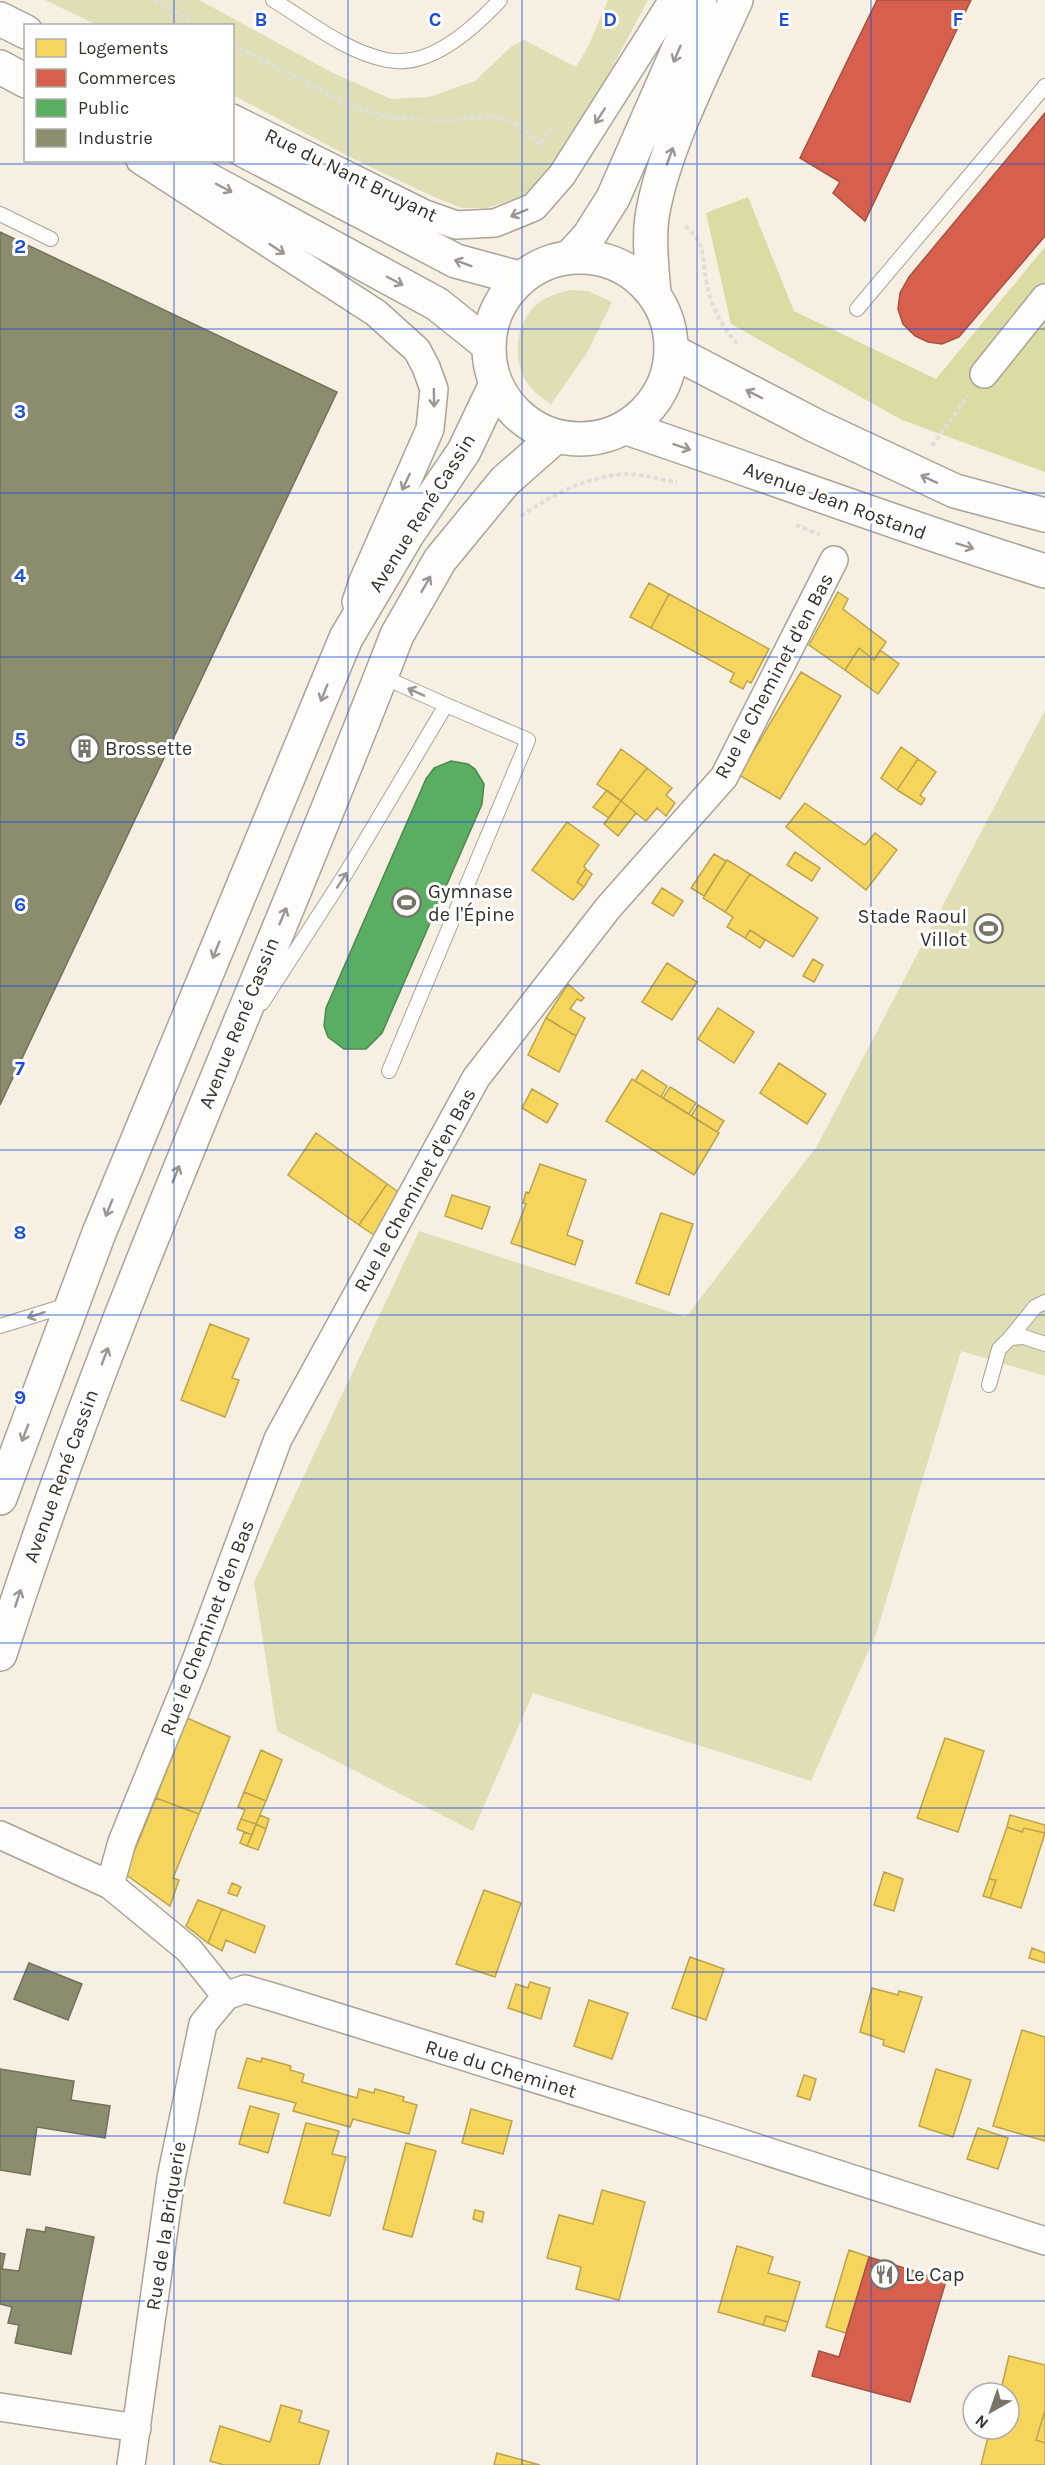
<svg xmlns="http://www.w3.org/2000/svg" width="1045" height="2465" viewBox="0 0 1045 2465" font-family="Karla,sans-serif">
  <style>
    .green { fill: #dfdeb4 }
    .forest { fill: #dbdba3 }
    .homes { fill: #f6d55c; stroke: #bca44c; stroke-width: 1.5 }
    .shops { fill: #d6604d; stroke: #a65242; stroke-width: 1.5 }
    .public { fill: #5aae61; stroke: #4f8850; stroke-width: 1.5 }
    .industry { fill: #8c8c6e; stroke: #727159; stroke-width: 1.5 }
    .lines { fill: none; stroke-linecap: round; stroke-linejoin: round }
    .service-casing { stroke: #a9a499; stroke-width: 16 }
    .minor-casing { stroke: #a9a499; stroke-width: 30 }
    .secondary-casing { stroke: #a9a499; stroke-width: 36 }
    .path { stroke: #e0deda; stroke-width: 4; stroke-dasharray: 4.5 3; stroke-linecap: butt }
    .service { stroke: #fefdfb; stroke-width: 14 }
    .minor { stroke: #fefdfb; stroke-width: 27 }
    .secondary { stroke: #fefdfb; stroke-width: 33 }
    .oneway { stroke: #9a9792 }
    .grid { fill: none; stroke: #1d4ed8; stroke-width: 1.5; stroke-opacity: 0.55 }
    .labels { text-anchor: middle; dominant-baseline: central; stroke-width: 6; stroke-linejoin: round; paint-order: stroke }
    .street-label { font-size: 20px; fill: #353128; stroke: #fff }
    .poi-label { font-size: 20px; fill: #353128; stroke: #fff; text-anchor: start }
    .grid-label { font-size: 20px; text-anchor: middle; font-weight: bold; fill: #1d4ed8; stroke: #fff; stroke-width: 6; stroke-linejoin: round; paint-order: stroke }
  </style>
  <rect width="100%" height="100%" fill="#f6efe2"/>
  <path class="green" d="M45 0H199L331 72 391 99 429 97 475 81 512 46 524 40 576 67 588 47 608 0H648L592 105 543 180 519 198 486 208H462L434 197 356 160 233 95 232 26 97 25Z
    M570 290 588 291 612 302 587 353 551 404C545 400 538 395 533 390 511 367 513 327 536 305 545 297 558 293 570 290Z
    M1045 710V1376L961 1351 876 1634 811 1781 533 1693 473 1831 277 1731 254 1582 419 1231 686 1317 817 1146Z"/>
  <path class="forest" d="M748 197 794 311 936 379 1045 247V472L902 420 731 324 706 213Z"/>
  <path class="homes" d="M649 583 669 594 651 628 630 617Z
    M838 592 848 599 843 609 886 642 874 660 859 648 845 670 809 645Z
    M669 594 769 649 751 683 747 681 743 689 730 682 734 673 651 628Z
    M859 648 874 660 880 650 899 664 878 694 845 670Z
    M801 672 841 696 780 799 739 775Z
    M901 747 918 759 897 790 881 778Z
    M621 749 647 768 621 801 597 784Z
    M918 759 936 772 920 795 925 799 921 805 897 790Z
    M647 768 672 788 666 795 675 803 666 816 657 808 646 821 621 801Z
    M607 790 621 801 609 818 593 807Z
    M621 801 636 813 618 836 604 824Z
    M805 803 865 845 875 833 897 850 866 890 786 827Z
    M567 822 599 845 584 866 586 869 577 882 584 887 573 900 532 870Z
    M795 852 820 868 812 881 787 865Z
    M714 854 726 861 704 896 691 888Z
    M727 860 750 874 725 912 703 898Z
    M586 869 592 874 584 887 577 882Z
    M750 874 818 918 793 957 750 930 745 938 727 927 733 917 725 912Z
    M662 888 683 901 673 916 652 903Z
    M750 930 765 940 760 948 745 938Z
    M813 959 823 965 814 982 803 976Z
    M667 963 697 982 672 1020 642 1002Z
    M568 984 584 998 581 1001 577 999 570 1009 585 1018 576 1036 546 1018Z
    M718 1008 754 1032 734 1063 698 1039Z
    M546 1018 576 1036 559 1072 528 1055Z
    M779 1063 826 1094 807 1124 760 1093Z
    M642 1070 667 1086 661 1097 635 1081Z
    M632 1079 719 1133 694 1175 606 1121Z
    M670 1087 696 1103 689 1114 663 1098Z
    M532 1089 558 1104 547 1123 522 1108Z
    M698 1105 724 1121 717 1132 691 1116Z
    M316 1133 387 1184 359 1225 288 1175Z
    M540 1164 586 1180 567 1235 583 1241 575 1265 511 1243 526 1204 523 1203 526 1192 529 1193Z
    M387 1184 400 1193 377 1237 359 1225Z
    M452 1195 490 1207 482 1229 445 1216Z
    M661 1213 693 1224 669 1295 636 1283Z
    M210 1324 249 1339 232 1378 239 1380 225 1417 181 1400Z
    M187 1718 230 1737 199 1814 156 1798Z
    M945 1738 984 1751 958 1832 917 1818Z
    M261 1750 282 1760 266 1801 244 1792Z
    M244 1792 266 1801 256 1824 241 1819 245 1810 238 1807Z
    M156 1798 199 1814 173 1878 179 1880 170 1906 125 1874Z
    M260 1815 269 1819 266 1829 256 1824Z
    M1010 1815 1045 1825V1833L1024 1828 1022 1832 1007 1827Z
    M241 1819 256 1824 252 1835 237 1829Z
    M256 1824 266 1829 258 1850 247 1846Z
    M1007 1827 1022 1832 1024 1828 1045 1833 1021 1908 990 1898 996 1880 989 1879Z
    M244 1832 252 1835 247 1846 240 1843Z
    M884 1872 903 1879 894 1911 874 1905Z
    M989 1879 996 1880 990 1898 983 1896Z
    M232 1883 241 1887 237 1896 228 1893Z
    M484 1890 521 1903 495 1977 456 1964Z
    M198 1900 222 1909 208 1943 186 1926Z
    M222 1909 265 1926 255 1953 226 1940 222 1951 208 1943Z
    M1032 1948 1045 1953V1963L1029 1958Z
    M690 1957 724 1969 706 2020 672 2008Z
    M530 1982 550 1988 541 2019 508 2008 516 1984 528 1988Z
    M872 1988 898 1995 899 1991 922 1997 904 2052 883 2045 884 2040 860 2032Z
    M589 2000 628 2013 612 2059 574 2046Z
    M1022 2030 1045 2037V2141L993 2126Z
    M247 2058 261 2062 262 2058 291 2066 290 2070 304 2074 302 2082 357 2098 359 2089 374 2093 375 2089 404 2097 403 2101 417 2105 409 2134 353 2119 350 2127 293 2111 296 2103 238 2088Z
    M936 2069 971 2080 953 2137 919 2126Z
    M804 2075 816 2079 810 2100 797 2096Z
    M250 2106 279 2114 268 2153 239 2144Z
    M471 2109 512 2121 503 2154 462 2143Z
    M306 2123 339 2131 332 2154 346 2157 330 2216 284 2203Z
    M978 2128 1008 2138 998 2169 967 2159Z
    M406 2143 436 2151 412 2237 383 2229Z
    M602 2190 645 2202 619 2300 576 2289 581 2267 547 2258 559 2215 593 2224Z
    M475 2210 484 2212 482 2222 473 2219Z
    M737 2246 773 2257 768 2273 800 2282 788 2322 766 2316 763 2325 718 2312Z
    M849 2250 869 2257 846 2333 826 2327Z
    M766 2316 788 2322 785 2331 763 2325Z
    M1009 2356 1045 2365V2410L1036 2440 1045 2443V2465H981L990 2429H1009V2393H1000Z
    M281 2405 302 2411 299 2422 329 2431 319 2465H224L210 2461 220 2426 270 2442Z
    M1044 2414H1045V2443L1036 2440Z
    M497 2453 540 2465H494Z"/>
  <path class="shops" d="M877 0H971L865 221 833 193 840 182 800 158Z
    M1045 113V236L959 337 942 344 928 342 915 336 903 324 898 309 900 293 909 277Z
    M869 2257 946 2281 910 2402 812 2376 819 2351 839 2357Z"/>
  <path class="public" d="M451 761 468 764 475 769 484 784 482 804 382 1033 366 1049H344L328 1037 324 1026 326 1008 426 779 434 768Z"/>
  <path class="industry" d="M0 232 337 392 0 1105Z
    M29 1963 82 1984 68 2020 14 1999Z
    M0 2069 74 2081 71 2100 110 2106 105 2138 37 2127 30 2175 0 2170Z
    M46 2227 94 2237 71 2354 15 2343 19 2325 8 2323 12 2307 0 2304V2253L5 2254 2 2269 19 2271 27 2229 45 2232Z"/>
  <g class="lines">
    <defs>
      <path id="service" d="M273 0C308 21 346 52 387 60 429 69 474 28 500 0
        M0 214 51 239
        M857 309 1045 86
        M262 1003 346 873 446 705 381 676
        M389 1071 528 740 446 705
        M0 1326 71 1304
        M1010 1338 1035 1307 1045 1302
        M989 1385 999 1349 1010 1338 1024 1337 1045 1344"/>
      <path id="minor" d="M232 118 425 214 456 225 495 223 534 207 562 175 673 0
        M140 160 376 313 417 350 426 367 434 389 430 429 363 581 356 602
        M984 374 1045 298
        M0 1835 110 1885 189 1950 226 1996 245 1989 276 1998 729 2139 1045 2241
        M110 1885 122 1842 195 1663 278 1439 476 1078 608 908 724 777 834 560
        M0 2407 137 2428
        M131 2465 171 2178 203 2024 226 1996"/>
      <path id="secondary" d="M0 19 26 32
        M0 67 26 81
        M232 144 456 261 519 278
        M172 160 437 304 487 344
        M571 256 589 236 613 198 700 0
        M489 348a91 91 0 1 1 182 0a91 91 0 1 1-182 0Z
        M654 294C652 267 648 237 653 211 666 142 707 65 736 0
        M672 351 816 426 955 491 1045 515
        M627 428C766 475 904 527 1045 571
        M0 1498 99 1233 346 638 407 535 464 451 495 386
        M0 1654C111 1306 266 975 397 635L440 560 505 481 555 437"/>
    </defs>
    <use href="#service" class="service-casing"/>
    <use href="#minor" class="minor-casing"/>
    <use href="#secondary" class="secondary-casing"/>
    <path class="path" d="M154 0 200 26
      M232 44 351 106 386 117 441 121 492 116 512 122 527 131 543 148
      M540 142 553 129
      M685 226C708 244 701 259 707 285 711 307 724 330 739 346
      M932 446 968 396
      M521 516C553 494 587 476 627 474 643 474 661 480 677 482
      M796 525 820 535"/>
    <use href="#service" class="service"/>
    <use href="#minor" class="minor"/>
    <use href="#secondary" class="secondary"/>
  </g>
  <defs><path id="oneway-shaft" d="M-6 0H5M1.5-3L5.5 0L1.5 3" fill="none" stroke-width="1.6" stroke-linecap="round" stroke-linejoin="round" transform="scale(1.5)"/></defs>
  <g class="oneway">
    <use href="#oneway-shaft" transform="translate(677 54) rotate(113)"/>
    <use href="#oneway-shaft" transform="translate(600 116) rotate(123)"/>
    <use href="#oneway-shaft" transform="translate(670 156) rotate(-70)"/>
    <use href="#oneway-shaft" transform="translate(224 188) rotate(28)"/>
    <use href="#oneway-shaft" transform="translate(519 213) rotate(157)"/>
    <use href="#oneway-shaft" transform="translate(277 249) rotate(33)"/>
    <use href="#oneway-shaft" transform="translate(463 263) rotate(-160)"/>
    <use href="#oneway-shaft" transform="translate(395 281) rotate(28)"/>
    <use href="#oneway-shaft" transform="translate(754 394) rotate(-153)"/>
    <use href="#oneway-shaft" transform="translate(434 398) rotate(89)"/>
    <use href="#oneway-shaft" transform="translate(682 447) rotate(19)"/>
    <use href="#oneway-shaft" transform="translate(929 479) rotate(-155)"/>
    <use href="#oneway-shaft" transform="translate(406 482) rotate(115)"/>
    <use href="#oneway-shaft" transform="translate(965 546) rotate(17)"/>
    <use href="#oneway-shaft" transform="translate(426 584) rotate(-60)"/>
    <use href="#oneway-shaft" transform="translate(416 692) rotate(-156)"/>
    <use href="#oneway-shaft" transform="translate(324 693) rotate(112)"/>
    <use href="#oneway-shaft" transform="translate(342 880) rotate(-57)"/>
    <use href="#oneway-shaft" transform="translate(283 916) rotate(-67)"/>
    <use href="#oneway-shaft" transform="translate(216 950) rotate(112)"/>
    <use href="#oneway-shaft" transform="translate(176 1174) rotate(-68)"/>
    <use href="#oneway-shaft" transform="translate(109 1208) rotate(112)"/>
    <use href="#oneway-shaft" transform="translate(36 1315) rotate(162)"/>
    <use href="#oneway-shaft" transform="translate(105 1356) rotate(-69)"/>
    <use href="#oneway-shaft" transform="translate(25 1433) rotate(111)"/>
    <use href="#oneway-shaft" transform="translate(18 1598) rotate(-72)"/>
  </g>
  <path class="grid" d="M174 0V26M348 0V2465M522 0V2465M697 0V2465M871 0V2465M174 160V2465M0 164H1045M0 329H1045M0 493H1045M0 657H1045M0 822H1045M0 986H1045M0 1150H1045M0 1315H1045M0 1479H1045M0 1643H1045M0 1808H1045M0 1972H1045M0 2136H1045M0 2301H1045"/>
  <defs>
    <symbol id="building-ring" viewBox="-11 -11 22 22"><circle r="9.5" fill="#fff" stroke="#797469" stroke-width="1.5"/><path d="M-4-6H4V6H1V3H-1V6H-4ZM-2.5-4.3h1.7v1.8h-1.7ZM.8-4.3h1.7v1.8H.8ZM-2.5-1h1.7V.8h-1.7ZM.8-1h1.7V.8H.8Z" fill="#797469"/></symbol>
    <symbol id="stadium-ring" viewBox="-11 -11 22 22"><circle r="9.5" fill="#fff" stroke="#797469" stroke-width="1.5"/><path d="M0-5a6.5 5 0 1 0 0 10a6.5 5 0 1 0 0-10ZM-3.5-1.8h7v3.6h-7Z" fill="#797469"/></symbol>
    <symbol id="restaurant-ring" viewBox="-11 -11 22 22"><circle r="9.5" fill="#fff" stroke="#797469" stroke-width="1.5"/><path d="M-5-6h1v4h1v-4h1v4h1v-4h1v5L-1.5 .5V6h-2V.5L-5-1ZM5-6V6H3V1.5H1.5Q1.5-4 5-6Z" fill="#797469"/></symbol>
  </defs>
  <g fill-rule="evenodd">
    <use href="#building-ring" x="68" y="732" width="33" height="33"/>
    <use href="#stadium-ring" x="390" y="886" width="33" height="33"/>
    <use href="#stadium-ring" x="972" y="912" width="33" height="33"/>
    <use href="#restaurant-ring" x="868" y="2258" width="33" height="33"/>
  </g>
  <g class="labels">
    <g class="street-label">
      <text transform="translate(351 175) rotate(26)">Rue du Nant Bruyant</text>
      <text transform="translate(835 501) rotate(20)">Avenue Jean Rostand</text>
      <text transform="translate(422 513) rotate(-58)">Avenue René Cassin</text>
      <text transform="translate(774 676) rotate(-62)">Rue le Cheminet d'en Bas</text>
      <text transform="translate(239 1023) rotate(-68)">Avenue René Cassin</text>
      <text transform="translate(415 1190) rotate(-61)">Rue le Cheminet d'en Bas</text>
      <text transform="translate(61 1476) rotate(-70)">Avenue René Cassin</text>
      <text transform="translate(207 1628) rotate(-69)">Rue le Cheminet d'en Bas</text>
      <text transform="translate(501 2069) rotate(17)">Rue du Cheminet</text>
      <text transform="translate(166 2226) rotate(-81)">Rue de la Briquerie</text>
    </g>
    <g class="poi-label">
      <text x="105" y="748">Brossette</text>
      <text x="428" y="891">Gymnase<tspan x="428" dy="23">de l'Épine</tspan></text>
      <text x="967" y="916" text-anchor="end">Stade Raoul<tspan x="967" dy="23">Villot</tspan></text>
      <text x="905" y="2274">Le Cap</text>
    </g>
  </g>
  <g class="grid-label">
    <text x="261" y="26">B</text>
    <text x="435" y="26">C</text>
    <text x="610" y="26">D</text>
    <text x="784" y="26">E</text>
    <text x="958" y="26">F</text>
    <text x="20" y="253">2</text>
    <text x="20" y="418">3</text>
    <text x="20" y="582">4</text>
    <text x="20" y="746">5</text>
    <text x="20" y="911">6</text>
    <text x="20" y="1075">7</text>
    <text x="20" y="1239">8</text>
    <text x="20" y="1404">9</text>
  </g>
  <rect x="24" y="24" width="210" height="138" fill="#ffffff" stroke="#aeada9" stroke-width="1.5"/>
  <rect x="36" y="39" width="30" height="18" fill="#f6d55c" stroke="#aeada9" stroke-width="1.5"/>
  <text x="78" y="54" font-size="18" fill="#353128">Logements</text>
  <rect x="36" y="69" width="30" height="18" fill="#d6604d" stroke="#aeada9" stroke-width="1.5"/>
  <text x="78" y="84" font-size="18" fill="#353128">Commerces</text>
  <rect x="36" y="99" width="30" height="18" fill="#5aae61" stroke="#aeada9" stroke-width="1.5"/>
  <text x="78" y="114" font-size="18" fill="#353128">Public</text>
  <rect x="36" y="129" width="30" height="18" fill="#8c8c6e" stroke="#aeada9" stroke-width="1.5"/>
  <text x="78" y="144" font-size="18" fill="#353128">Industrie</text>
  <g transform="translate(991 2411) rotate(220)"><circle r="28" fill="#ffffff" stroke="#aeada9" stroke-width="1.5"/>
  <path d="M0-4.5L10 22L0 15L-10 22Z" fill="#797469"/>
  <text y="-9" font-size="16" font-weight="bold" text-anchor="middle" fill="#353128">N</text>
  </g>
</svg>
